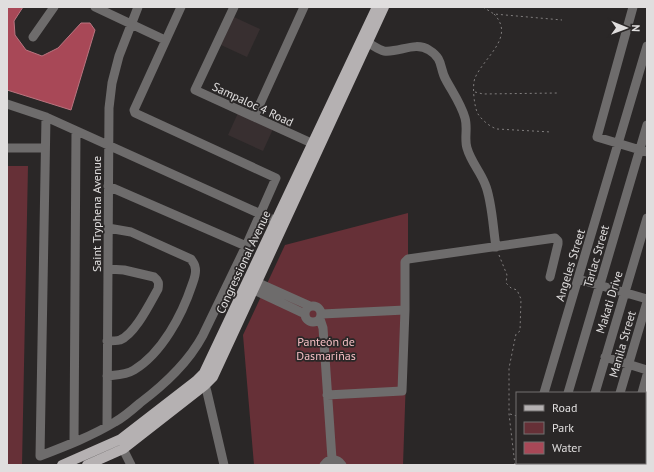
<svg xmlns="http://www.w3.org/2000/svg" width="654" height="472" viewBox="0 0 654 472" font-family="'PT Sans',sans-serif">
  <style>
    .built { fill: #382f30 }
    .green { fill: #663037 }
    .water { fill: #a84857; stroke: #b97580 }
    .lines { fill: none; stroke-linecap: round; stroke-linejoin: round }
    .path { stroke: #817e7e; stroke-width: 1; stroke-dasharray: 2 3; stroke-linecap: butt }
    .minor { stroke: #6e6c6c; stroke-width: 9 }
    .major { stroke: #b5b1b2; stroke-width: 10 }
    .labels { text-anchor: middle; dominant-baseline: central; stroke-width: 3.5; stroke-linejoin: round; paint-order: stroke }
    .street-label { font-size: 12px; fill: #e0dede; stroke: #2a2727 }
    .park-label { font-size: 12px; fill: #f5bfc4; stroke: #2a2727 }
  </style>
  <rect width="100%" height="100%" fill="#2a2727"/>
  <path class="built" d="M234 17 260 29 247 57 221 45Z
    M238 113 273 129 263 151 228 135Z"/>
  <path class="green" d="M7 166H28L22 465H7Z
    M408 213V319L403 465H254L243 335 285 245Z"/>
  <path class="water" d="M7 7H23L14 21 15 35 26 50 42 56 58 48 81 23H90L95 30 71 110 7 90Z"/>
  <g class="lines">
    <path class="path" d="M483 7 494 14 562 20
      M494 14C516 37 484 57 475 78 472 85 474 107 478 114 482 120 490 127 497 129L551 132
      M475 92 483 94 558 93
      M499 255 507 275 506 283 511 288 517 290 521 299 520 331 516 334 509 368V414L515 465
      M510 414 517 416"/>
    <path class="minor" d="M95 7 165 40
      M234 7 195 90 318 146
      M633 7 597 137 647 152
      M33 37 54 7
      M368 43C373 45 378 50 384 51 399 53 415 41 429 50 444 59 439 68 446 80 453 93 461 104 465 118 468 128 464 139 467 148 471 162 480 171 485 184 492 200 493 228 496 247
      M7 104 46 117 276 221
      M46 117 40 456C66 446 92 436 115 422 124 417 132 410 140 403 165 384 188 363 203 335L246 246 276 178 135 113 134 110 181 7
      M254 117 304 7
      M7 148H45
      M108 186 246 246
      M578 279 647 299
      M251 282H256L261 284 310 306
      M250 285 252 289 305 314
      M305 314a8 8 0 1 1 16 0a8 8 0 1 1-16 0Z
      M322 314 405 310
      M320 319 323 328 332 459
      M107 341C111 341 116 341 120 340 135 334 150 303 158 289 159 283 159 281 154 277L124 270 108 269
      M605 357 647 370
      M107 376C116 375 126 375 134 370 162 353 182 315 192 285 194 279 197 273 195 267 195 264 192 261 191 259L131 232 108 228
      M202 380 205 385 207 392 224 465
      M544 393 647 46
      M568 393 647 125
      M595 393 647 218
      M620 393 647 302
      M642 393 647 375
      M327 395 402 391 405 310V262L408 259 555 238 558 241V244L550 277
      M107 426 109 108 112 83 119 56 138 7
      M74 442 76 131
      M123 449 131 465
      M645 450 647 451
      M324 465C329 458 337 458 342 465"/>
    <path class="major" d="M62 465 121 439 196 381 204 373 377 7
      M87 465 123 449 205 385 213 377 384 7"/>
  </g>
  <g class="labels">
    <g class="street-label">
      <text transform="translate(253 104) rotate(25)">Sampaloc 4 Road</text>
      <text transform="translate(96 214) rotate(-90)">Saint Tryphena Avenue</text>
      <text transform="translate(596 256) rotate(-74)">Tarlac Street</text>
      <text transform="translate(243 262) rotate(-65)">Congressional Avenue</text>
      <text transform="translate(570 265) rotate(-73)">Angeles Street</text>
      <text transform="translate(609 302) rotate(-73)">Makati Drive</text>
      <text transform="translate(622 344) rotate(-74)">Manila Street</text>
    </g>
    <g class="park-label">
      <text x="326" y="341">Panteón de<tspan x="326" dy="14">Dasmariñas</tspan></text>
    </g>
  </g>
  <rect width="654" height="472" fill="none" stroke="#e0dede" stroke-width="16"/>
  <rect x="516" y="392" width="130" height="72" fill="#2a2727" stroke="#737070"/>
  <rect x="524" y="405" width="20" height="6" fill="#b5b1b2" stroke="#737070"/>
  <text x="552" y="412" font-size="12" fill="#e0dede">Road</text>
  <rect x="524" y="422" width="20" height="12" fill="#663037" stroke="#737070"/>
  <text x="552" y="432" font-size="12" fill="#e0dede">Park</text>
  <rect x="524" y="442" width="20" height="12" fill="#a84857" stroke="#737070"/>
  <text x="552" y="452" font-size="12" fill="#e0dede">Water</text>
  <g transform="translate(626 28) rotate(91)" stroke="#2a2727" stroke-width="3" paint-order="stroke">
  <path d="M0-3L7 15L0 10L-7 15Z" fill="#e0dede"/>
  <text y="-6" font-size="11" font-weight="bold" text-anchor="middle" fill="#e0dede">N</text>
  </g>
</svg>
